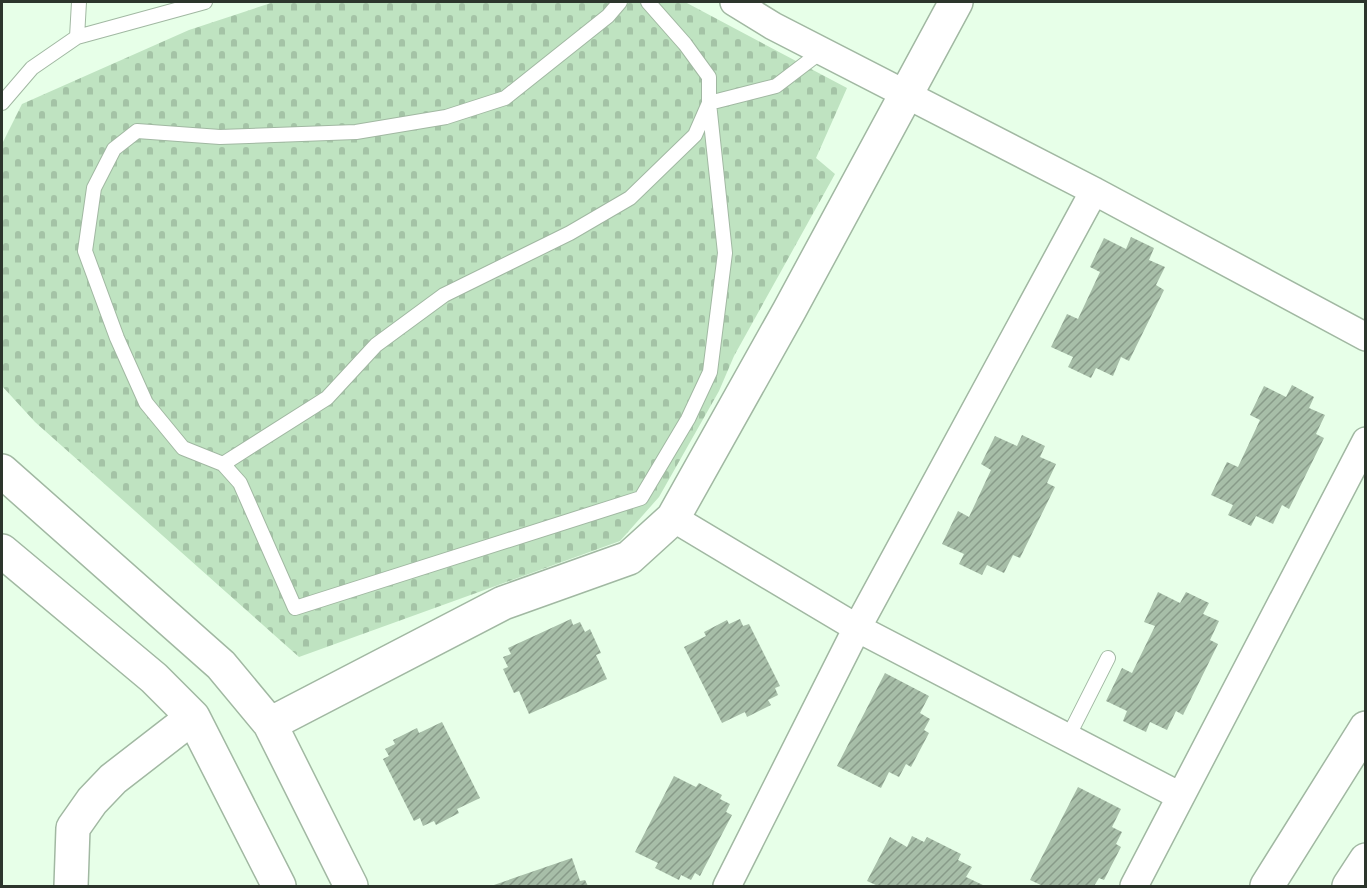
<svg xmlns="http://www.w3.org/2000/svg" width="1367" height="888" viewBox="0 0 1367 888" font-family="Figtree,sans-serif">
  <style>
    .cemetery { fill: url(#cemetery-stones) }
    .building { fill: url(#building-hatch) }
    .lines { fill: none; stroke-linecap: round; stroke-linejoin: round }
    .service-casing { stroke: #a1b8a2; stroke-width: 16 }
    .minor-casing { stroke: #a1b8a2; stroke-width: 30 }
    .tertiary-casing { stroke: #a1b8a2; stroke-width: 36 }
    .motorway-casing { stroke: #a1b8a2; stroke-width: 36 }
    .service { stroke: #fff; stroke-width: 14 }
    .minor { stroke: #fff; stroke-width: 27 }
    .tertiary { stroke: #fff; stroke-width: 33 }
    .motorway { stroke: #fff; stroke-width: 33 }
  </style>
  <defs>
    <pattern id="cemetery-stones" width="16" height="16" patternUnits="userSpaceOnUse" patternTransform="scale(1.5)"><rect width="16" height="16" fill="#bfe3c1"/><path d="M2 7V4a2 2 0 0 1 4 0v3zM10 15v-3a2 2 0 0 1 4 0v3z" fill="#a4c3a6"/></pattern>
    <pattern id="building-hatch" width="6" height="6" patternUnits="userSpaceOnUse" patternTransform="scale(1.5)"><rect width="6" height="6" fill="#a7bea8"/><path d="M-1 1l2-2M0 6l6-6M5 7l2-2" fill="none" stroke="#889b89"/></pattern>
  </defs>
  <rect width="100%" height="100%" fill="#e7ffe8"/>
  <path class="cemetery" d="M274 2H685L847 88 816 158 835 174 734 356 719 391 659 497 620 541 299 657 35 422 2 386V144L22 104 189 30Z"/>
  <path class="building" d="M1131 237 1154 248 1149 260 1165 267 1156 285 1164 290 1129 361 1121 357 1113 376 1096 368 1091 378 1068 367 1073 357 1051 347 1067 314 1078 319 1100 272 1090 267 1104 238 1126 249Z
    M1292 385 1314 397 1309 408 1325 415 1316 434 1324 438 1289 509 1282 505 1273 524 1256 516 1251 526 1228 515 1233 505 1211 495 1227 462 1238 467 1260 420 1250 415 1264 386 1286 397Z
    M1022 435 1045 446 1040 457 1056 464 1047 483 1055 487 1020 558 1013 555 1004 573 987 565 982 575 959 564 964 554 942 544 958 511 969 517 991 470 981 464 995 436 1017 446Z
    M1158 592 1180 603 1186 592 1209 603 1203 614 1219 621 1210 640 1218 644 1183 715 1176 711 1167 730 1150 722 1146 732 1123 721 1127 711 1106 701 1122 668 1132 673 1155 626 1144 622Z
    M571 619 573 625 580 622 585 632 590 629 601 653 596 655 607 679 529 714 519 691 514 693 503 669 508 667 503 657 511 654 508 648Z
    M740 619 743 626 749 624 780 686 775 688 778 695 768 700 771 705 747 717 745 712 722 723 684 647 706 636 704 632 727 620 729 624Z
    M885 673 929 696 920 713 930 719 924 730 929 733 911 767 906 764 899 777 889 772 881 788 837 766Z
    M442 722 480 798 457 809 459 813 436 825 434 821 423 826 420 818 414 821 383 759 389 756 385 749 395 744 393 740 417 728 419 733Z
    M674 776 696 787 699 783 722 795 720 799 730 804 726 812 732 815 700 876 695 873 691 880 681 875 679 880 655 868 658 863 635 852Z
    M1078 787 1121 809 1112 827 1122 832 1116 844 1121 847 1104 880 1099 878 1094 886H1043L1030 880Z
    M912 836 924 842 927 837 961 854 958 860 972 867 966 877 985 886H878L867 881 890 837 907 847Z
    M572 858 580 881 585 880 588 886H491Z"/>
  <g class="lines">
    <defs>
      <path id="service" d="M648 2 685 44 709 77V103L725 253 710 372 688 419 641 498 295 608 240 483 223 464 327 398 376 345 444 295 570 233 630 198 695 135 709 103
        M77 37 79 2
        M2 103 32 68 77 37 205 2
        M709 103 776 86 822 51
        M223 464 183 448 146 403 117 338 85 251 94 188 114 149 137 131 220 137 356 132 446 117 505 98 608 16 620 2
        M1068 737 1108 658"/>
      <path id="minor" d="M734 2 773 26 1094 191 1366 337
        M673 518 857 628 1180 796
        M727 886 857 628 1094 191
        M1134 886 1366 441"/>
      <path id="tertiary" d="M2 471 221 665 270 724 351 886
        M2 551 154 678 193 717 279 886
        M270 724 503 603 629 558 673 518 789 311 956 2
        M71 886 73 828 92 801 113 779 193 717"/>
      <path id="motorway" d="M1267 886 1366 728
        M1349 886 1366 860"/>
    </defs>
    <use href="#service" class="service-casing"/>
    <use href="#minor" class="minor-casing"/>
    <use href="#tertiary" class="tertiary-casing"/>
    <use href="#motorway" class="motorway-casing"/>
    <use href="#service" class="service"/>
    <use href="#minor" class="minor"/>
    <use href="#tertiary" class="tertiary"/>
    <use href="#motorway" class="motorway"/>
  </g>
  <rect width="1367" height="888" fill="none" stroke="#2c352c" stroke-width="6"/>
</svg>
